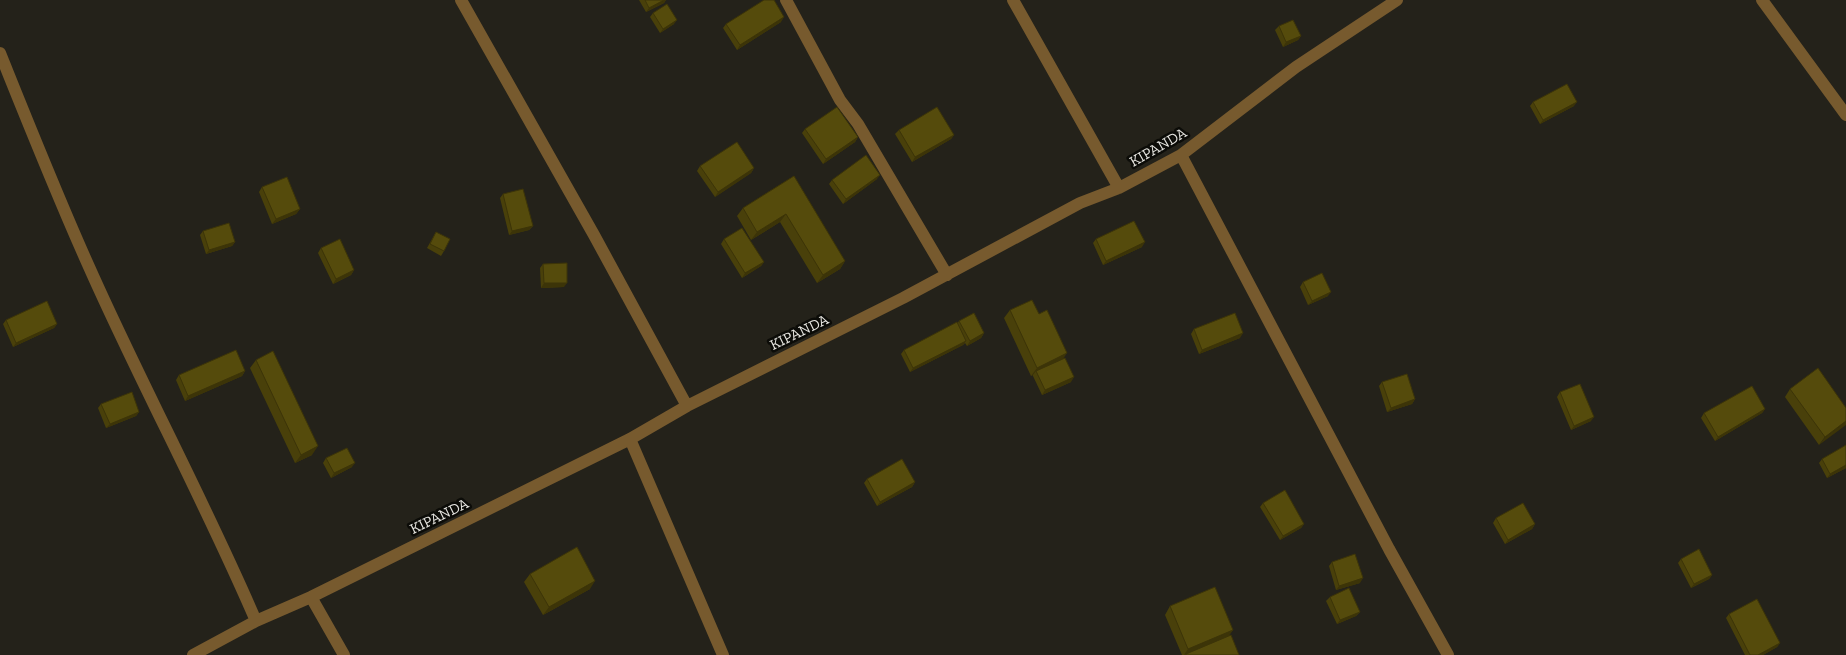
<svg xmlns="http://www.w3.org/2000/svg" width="1846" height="655" viewBox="0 0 1846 655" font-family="'Zilla Slab',serif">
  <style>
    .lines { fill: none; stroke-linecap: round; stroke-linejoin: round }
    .minor { stroke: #775a2e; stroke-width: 12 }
    .wall { fill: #49400a }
    .shaded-wall { fill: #3c3408 }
    .building { fill: #554b0c; stroke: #3c3408 }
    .labels { text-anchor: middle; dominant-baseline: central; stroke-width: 5; stroke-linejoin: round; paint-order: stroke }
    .street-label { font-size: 15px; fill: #e8e7e2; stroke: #0c0c08 }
  </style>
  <rect width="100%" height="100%" fill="#24221a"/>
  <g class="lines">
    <path class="minor" d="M461 0 594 235 687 406
      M786 0 840 100 858 124 947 275
      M1013 0 1119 188
      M1762 0 1846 115
      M0 53C29 125 58 198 90 269 143 388 205 502 256 621
      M1181 155 1389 549 1448 655
      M630 439 723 655
      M311 597 344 655
      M193 655 256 621 311 597 630 439 687 406 903 298 1080 203 1119 188 1181 155 1296 67 1397 0"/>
  </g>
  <path class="wall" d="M639 0H666L664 3 646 12Z
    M653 13 674 24 660 33 650 17Z
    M781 22 737 50 723 28 726 24Z
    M1279 26 1301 36 1298 40 1283 47 1275 30Z
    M1533 102 1574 106 1540 124 1530 106Z
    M805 129 858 137 855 142 823 164 802 133Z
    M899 130 954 135 951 139 912 162 895 134Z
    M700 166 754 168 751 173 715 197 697 171Z
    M794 176 845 261 840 269 817 283 780 222 751 240 737 216 743 208Z
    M877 179 843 204 829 184 832 180Z
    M262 187 300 209 296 214 272 224 259 192Z
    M503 194 533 226 529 230 509 235 500 198Z
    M203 231 235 242 232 246 206 254 200 235Z
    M436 232 444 251 441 256 427 248Z
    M724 239 764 262 761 266 742 278 721 244Z
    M1096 239 1142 247 1103 265 1093 243Z
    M321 248 354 270 351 275 333 284 318 253Z
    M543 264 564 287 541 288 540 268Z
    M1303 282 1328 296 1308 305 1300 287Z
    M1010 310 1039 314 1063 359 1071 382 1042 395 1033 376V375L1031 376 1004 318Z
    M6 320 57 324 54 328 13 347 3 324Z
    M959 321 984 333 981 338 967 346 965 343 963 345 910 372 901 354 904 350 957 324Z
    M1194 329 1240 338 1199 354 1191 334Z
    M256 360 312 455 295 463 250 368Z
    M245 371 242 376 185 401 176 380 179 375Z
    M1382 382 1415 399 1412 404 1387 412 1379 386Z
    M1790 389 1846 408 1819 445 1785 397Z
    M1560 392 1591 421 1571 430 1557 397Z
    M101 404 139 412 136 416 106 428 98 408Z
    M1765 409 1762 413 1715 441 1701 418 1704 413Z
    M326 458 352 467 331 478 323 463Z
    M1822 459 1846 468 1827 478 1819 463Z
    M867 479 915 482 912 487 877 506 864 483Z
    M1263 503 1304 524 1301 528 1280 540 1260 507Z
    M1496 518 1535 524 1532 529 1505 544 1493 523Z
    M1681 559 1712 575 1709 579 1691 588 1678 563Z
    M1332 562 1360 583 1336 590 1329 566Z
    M530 574 590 589 543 615 524 582Z
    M1330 597 1360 612 1356 616 1337 624 1326 601Z
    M1170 606 1233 630 1229 635 1239 655H1182L1165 615Z
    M1729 614 1780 643 1777 647 1763 655H1745L1726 618Z"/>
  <path class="shaded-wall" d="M664 0H666L664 3 646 12 649 8Z
    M784 17 781 22 737 50 740 45Z
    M677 20 674 24 660 33 663 29Z
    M1301 36 1298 40 1283 47 1286 42Z
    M1577 102 1574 106 1540 124 1543 120Z
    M954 135 951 139 912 162 915 157Z
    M858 137 855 142 823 164 826 159Z
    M754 168 751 173 715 197 718 192Z
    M880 175 877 179 843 204 846 199Z
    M300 209 296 214 272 224 276 219Z
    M786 214 780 222 751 240 757 232Z
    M533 226 529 230 509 235 512 231Z
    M235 242 232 246 206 254 209 250Z
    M1145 242 1142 247 1103 265 1106 261Z
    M845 261 840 269 817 283 823 275Z
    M764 262 761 266 742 278 745 273Z
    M354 270 351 275 333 284 336 279Z
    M544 283H567L564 287 541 288Z
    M1331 292 1328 296 1308 305 1312 301Z
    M57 324 54 328 13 347 16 343Z
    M984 333 981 338 967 346 970 341Z
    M1243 333 1240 338 1199 354 1202 350Z
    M966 341 963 345 910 372 913 368Z
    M1067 353 1061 362 1036 371 1033 375 1031 376 1037 368Z
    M245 371 242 376 185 401 188 396Z
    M1074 377 1071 382 1042 395 1045 390Z
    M1415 399 1412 404 1387 412 1391 408Z
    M1765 409 1762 413 1715 441 1718 437Z
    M139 412 136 416 106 428 110 424Z
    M1594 417 1591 421 1571 430 1574 426Z
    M1846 421V425L1819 445 1825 437Z
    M318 446 312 455 295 463 301 455Z
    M355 463 352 467 331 478 334 473Z
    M1846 465V468L1827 478 1830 474Z
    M915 482 912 487 877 506 880 502Z
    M1304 524 1301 528 1280 540 1283 536Z
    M1535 524 1532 529 1505 544 1508 540Z
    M1712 575 1709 579 1691 588 1694 584Z
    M1363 578 1360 583 1336 590 1339 586Z
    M595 581 590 589 543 615 549 607Z
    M1360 612 1356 616 1337 624 1340 620Z
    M1233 630 1227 638 1184 655 1188 649Z
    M1780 643 1777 647 1763 655H1758Z"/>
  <path class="building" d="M645 0H664L649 8Z
    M764 0H774L784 17 740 45 726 24Z
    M667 4 677 20 663 29 653 13Z
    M1293 20 1301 36 1286 42 1279 26Z
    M1567 84 1577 102 1543 120 1533 102Z
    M837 107 858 137 826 159 805 129Z
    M937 107 954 135 915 157 899 130Z
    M737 142 754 168 718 192 700 166Z
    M866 155 880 175 846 199 832 180Z
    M794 176 845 261 823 275 786 214 757 232 743 208Z
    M287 177 300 209 276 219 262 187Z
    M523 189 533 226 512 231 503 194Z
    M1134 221 1145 242 1106 261 1096 239Z
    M229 223 235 242 209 250 203 231Z
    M742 228 764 262 745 273 724 239Z
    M436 232 450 239 444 251 430 244Z
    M340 239 354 270 336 279 321 248Z
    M567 263V283H544L543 264Z
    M1322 273 1331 292 1312 301 1303 282Z
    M1032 300 1039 314 1047 310 1067 353 1037 368 1010 310Z
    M47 301 57 324 16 343 6 320Z
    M974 313 984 333 970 341 959 321Z
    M1235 313 1243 333 1202 350 1194 329Z
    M957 322 966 341 913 368 904 350Z
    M236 350 245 371 188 396 179 375Z
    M273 351 318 446 301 455 256 360Z
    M1065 358 1074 377 1045 390 1036 371Z
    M1818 368 1846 408V421L1825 437 1790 389Z
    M1407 374 1415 399 1391 408 1382 382Z
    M1580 384 1594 417 1574 426 1560 392Z
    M1752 386 1765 409 1718 437 1704 413Z
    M132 392 139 412 110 424 101 404Z
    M1846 445V465L1830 474 1822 459Z
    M347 448 355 463 334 473 326 458Z
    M902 459 915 482 880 502 867 479Z
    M1285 490 1304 524 1283 536 1263 503Z
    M1523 503 1535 524 1508 540 1496 518Z
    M577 547 595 581 549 607 530 574Z
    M1699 549 1712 575 1694 584 1681 559Z
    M1355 554 1363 578 1339 586 1332 562Z
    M1215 587 1233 630 1188 649 1170 606Z
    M1349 588 1360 612 1340 620 1330 597Z
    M1757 599 1780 643 1758 655H1750L1729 614Z
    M1231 635 1239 655H1186V654Z"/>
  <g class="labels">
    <g class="street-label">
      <text transform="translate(1158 147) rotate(-30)">KIPANDA</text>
      <text transform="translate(799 332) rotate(-26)">KIPANDA</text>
      <text transform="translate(439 516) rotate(-26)">KIPANDA</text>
    </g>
  </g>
</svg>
